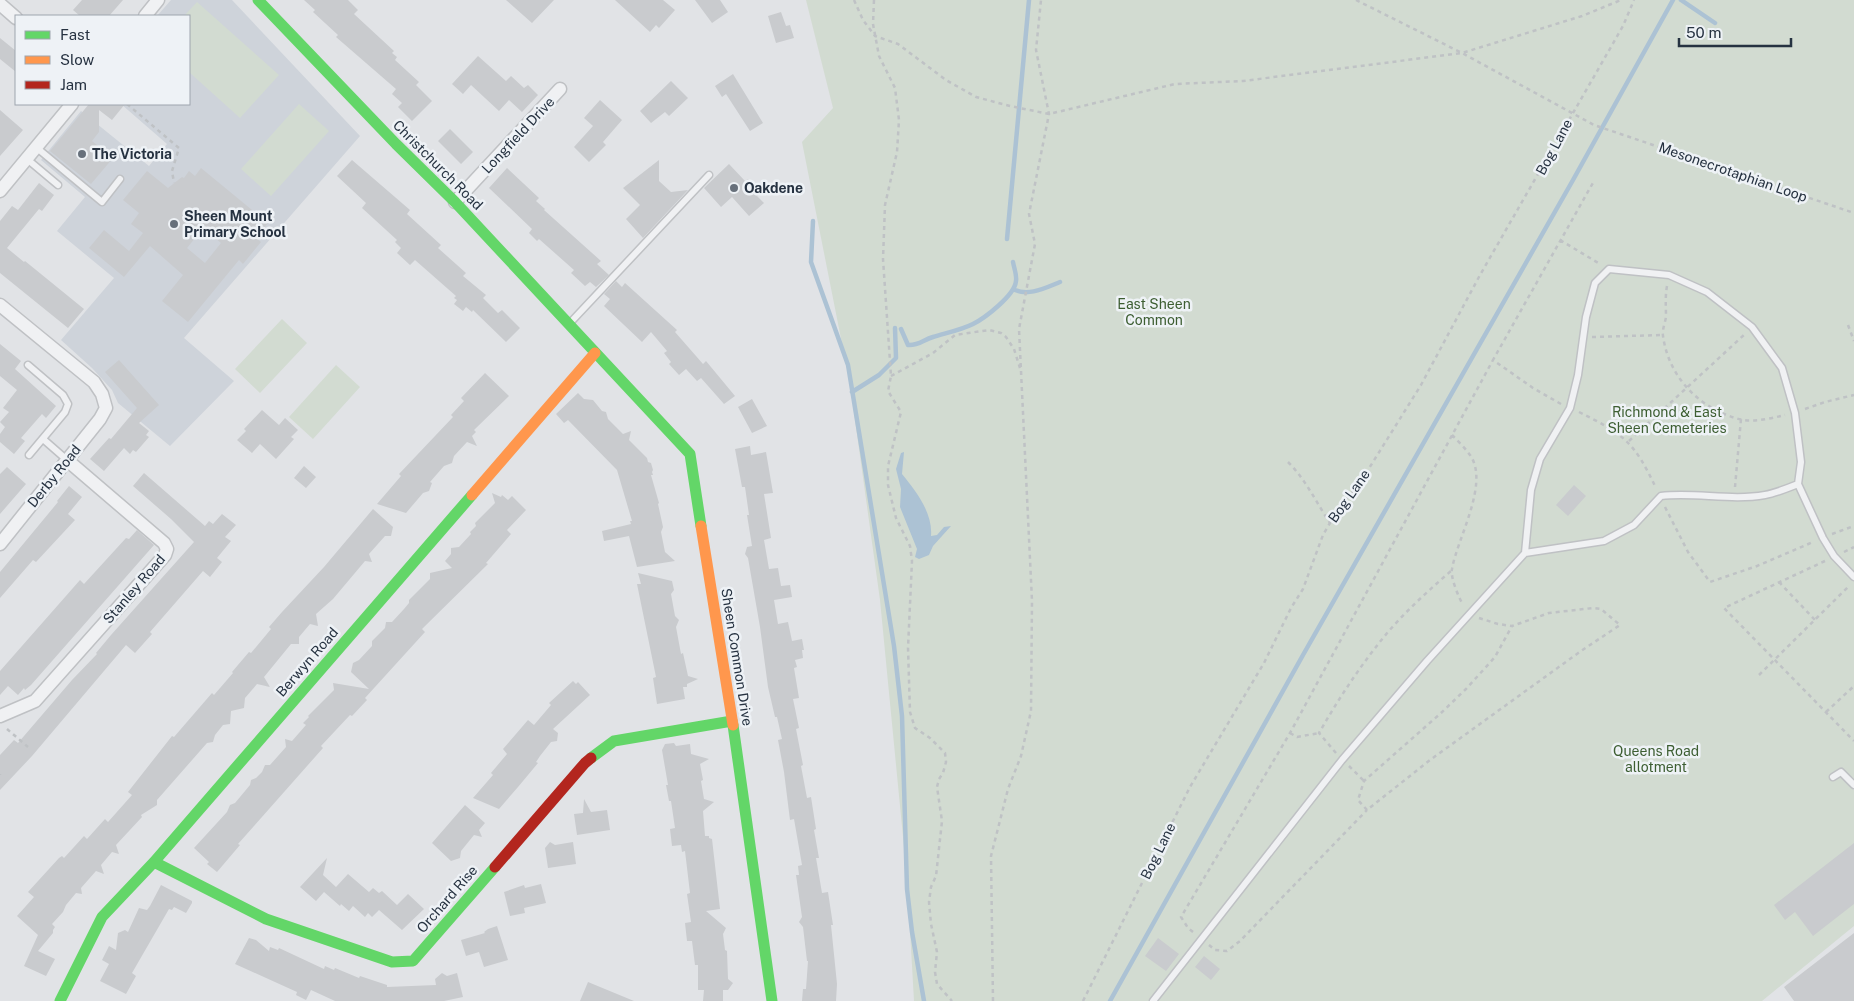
<svg xmlns="http://www.w3.org/2000/svg" width="1854" height="1001" viewBox="0 0 1854 1001" font-family="'Public Sans',sans-serif">
  <style>
    .built { fill: #ced3da }
    .green { fill: #d2dbd1 }
    .water { fill: #acc2d4 }
    .lines { fill: none; stroke-linecap: round; stroke-linejoin: round }
    .stream { stroke: #acc2d4; stroke-width: 4.5 }
    .building { fill: #c9cbce; fill-rule: evenodd }
    .lane-casing { stroke: #bfc1c4; stroke-width: 9 }
    .street-casing { stroke: #bfc1c4; stroke-width: 15 }
    .path { stroke: #bfc2c5; stroke-width: 2.5; stroke-dasharray: 4 4; stroke-linecap: butt }
    .lane { stroke: #f0f1f3; stroke-width: 6 }
    .street { stroke: #f0f1f3; stroke-width: 12 }
    .fast { stroke: #63d668; stroke-width: 11 }
    .slow { stroke: #ff974d; stroke-width: 11 }
    .jam { stroke: #b3261e; stroke-width: 11 }
    .poi-dot { fill: #67707b; stroke: #eef2f6; stroke-width: 2 }
    .labels { text-anchor: middle; dominant-baseline: central; stroke-width: 5; stroke-linejoin: round; paint-order: stroke }
    .street-label { font-size: 14px; fill: #263241; stroke: #eef2f6 }
    .poi-label { font-size: 14px; font-weight: bold; fill: #263241; stroke: #eef2f6; text-anchor: start }
    .park-label { font-size: 14px; fill: #3d5e32; stroke: #eef2f6 }
  </style>
  <rect width="100%" height="100%" fill="#e1e3e6"/>
  <path class="built" d="M171 0H232L360 136 184 338 234 381 170 446 118 403 112 390 92 368 61 340 114 278 57 231 85 197 41 160 81 111 149 166 167 144 121 104H189V16H157Z"/>
  <path class="green" d="M806 0H1854V779L1852 777 1845 780 1854 790V926L1762 1001H914L907 878 880 600 850 384 802 142 833 108Z
    M197 2 279 75 240 118 189 72V16H184Z
    M299 104 329 131 271 196 241 169Z
    M282 319 307 343 260 393 235 369Z
    M336 365 360 387 313 439 289 417Z"/>
  <path class="water" d="M904 452 902 474C916 491 933 513 931 536L937 535 944 527 951 526 933 546 929 555 919 559 915 557 917 549 900 507 901 489 896 469 901 453Z"/>
  <g class="lines">
    <path class="stream" d="M1681 0 1715 23
      M813 221 811 262 848 365 894 646 902 716 907 889 912 932 924 1001
      M1007 239 1029 0
      M1013 289C1028 297 1045 288 1060 282
      M901 329 908 345C918 346 923 340 933 337 946 333 961 330 973 324 985 318 1015 295 1016 281 1017 275 1014 268 1013 262
      M852 392 879 375 896 358 895 328
      M1110 1001 1303 655 1573 180 1673 0"/>
  </g>
  <path class="building" d="M82 0H123L109 16H80L73 10Z
    M304 0H348L358 10 354 14 394 51 392 53 397 57 395 60 419 82 416 85 432 101 412 121 398 107 402 103 392 94 396 89 336 37 338 35 313 12 315 10Z
    M506 0H554L532 23Z
    M615 0H663L675 10 659 28 656 25 650 32Z
    M695 0H720L728 12 712 23Z
    M781 12 786 26 790 25 794 38 776 43 768 16Z
    M0 38 16 51V72L0 59Z
    M478 56 506 81 511 76 524 88 528 85 538 95 522 112 509 100 499 111 471 85 463 94 452 84Z
    M733 74 763 123 750 131 726 94 722 97 715 86Z
    M671 81 688 98 669 116 665 112 651 123 640 111Z
    M600 100 622 120 603 142 606 145 589 162 574 147 593 126 584 118Z
    M89 104H125L112 120 99 110V132L92 141 113 158 91 184 50 151Z
    M0 110 23 130 0 156Z
    M450 129 473 152 461 164 438 141Z
    M352 160 410 210 407 214 441 245 438 248 466 273 463 276 486 295 483 298 498 313 502 310 520 328 506 342 473 310 472 312 466 307 463 311 454 304 457 300 454 298 456 296 415 260 410 265 397 253 401 248 395 242 397 240 362 208 366 203 337 176Z
    M659 160V181L671 192 688 190 643 238 626 219 640 205 623 188Z
    M729 164 745 181 748 179 761 193 757 196 764 203 749 216 732 197 721 207 704 188Z
    M201 168 268 223 256 238 261 242 243 264 239 260 188 322 162 301 183 275 150 246 124 277 89 248 104 230 129 251 143 233 131 224 139 213 123 200 147 171 168 188 182 177 184 178 189 171 195 176ZM203 228 221 243 205 263 187 248Z
    M507 168 539 198 536 201 545 209 544 210 601 261 597 264 609 275 596 287 590 282 585 286 571 273 574 270 539 239 537 241 529 233 532 229 489 188Z
    M39 183 54 195 42 211 39 209 7 248 24 262 25 261 84 309 68 328 0 273V221L12 206 18 210Z
    M616 281 622 287 625 283 677 330 675 332 703 364 706 361 735 396 724 404 701 378 697 381 686 369 679 375 669 364 671 362 664 353 667 351 651 332 642 342 604 306 610 299 604 294Z
    M0 344 21 361 15 369 56 406 46 418 42 414 21 438 25 441 14 454 0 442V434L5 427 0 422 9 412 3 408 17 390 0 376Z
    M119 360 159 405 139 423 149 431 146 435 149 437 136 452 133 450 130 454 124 448 104 471 90 459 109 438 111 439 137 408 105 372Z
    M485 373 509 396 474 430 476 432 472 436 477 446 467 442 454 456 452 463 444 466 430 482 432 483 429 491 423 493 406 513 377 504 401 476 399 474 453 417 451 415 464 401 461 398Z
    M578 393 584 399 593 400 602 411 606 412 608 419 623 434 631 431 629 440 647 458 648 462 651 463 653 470 652 472 653 475H651L659 503 658 504 663 527 661 532 665 552 675 561 637 567 629 536 604 541 602 531 631 524 630 521H632L617 470 568 420 564 423 556 414Z
    M752 399 767 426 752 433 738 407Z
    M262 410 279 425 285 418 298 430 291 437 294 439 276 459 260 444 252 453 237 440 246 431 244 429Z
    M750 446 751 455 766 452 773 493 764 494 771 538 764 540 769 569 778 568 781 586 790 585 792 597 774 600 778 624 788 622 792 641 802 639 804 650H802L803 658 795 660 797 667 794 668 799 698 793 699 799 728 796 729 803 765 801 766 807 798 811 797 816 829 814 830 819 858H816L822 893 828 892 833 925H831L837 984 836 1001H802L803 989H806L808 961H807L803 927 799 922 802 917 796 875H799L798 866 802 865 794 819 790 820 784 772 778 740 782 739 777 717H775L768 687 760 627 748 558 745 554 747 547 752 546 747 515H749L745 487H742L735 449Z
    M304 466 316 477 306 488 294 478Z
    M7 467 26 484 0 514V474Z
    M144 473 205 526 209 521 213 524 222 514 236 525 225 537 231 541 217 558 222 562 210 577 203 571 150 632 152 634 135 653 126 645 32 756 0 790V755L14 740 18 743 72 680 97 654 96 653 111 635 194 542 171 519 133 486Z
    M1574 485 1586 496 1568 516 1556 505Z
    M69 486 82 497 68 514 75 520 36 562 33 560 0 598V572L58 502 57 501Z
    M492 493 501 497 502 495 508 500 512 496 526 510 507 530 511 534 486 563 488 564 422 629 425 632 365 698 367 700 352 716 350 715 321 746 323 748 238 844 240 845 217 872 207 864 209 862 194 848 227 812 230 805 235 803 250 785 251 780 256 778 262 772 265 765H270L286 747 285 739 292 741 306 725 303 723 309 717 308 716 334 690 333 683 369 689 351 672 353 663 359 660 372 646V641L385 628 386 622H392L404 609 409 603V600L430 579V573L452 568 445 561 451 554V548L459 547 471 534 470 532 476 526 475 523 495 503Z
    M373 509 393 527 391 536H385L369 554 372 562 365 561 333 599 316 614 318 626 310 624 299 637V644H291L264 677 270 687 257 684 245 698 244 708 231 711 230 724 223 725 215 735 213 742 207 743 157 800V805L141 815 142 817 116 845 119 854 112 852 101 865 104 874 96 871 81 888 82 894 76 893 66 905 63 912 52 924 55 927 53 930V933L38 951 55 959 46 976 24 966 38 935 17 916 34 897 28 892 59 858 62 856 64 858 84 836 87 839 105 819 108 822 132 795 128 792 172 736 174 737 212 693 214 695 233 673 232 672 249 652 251 653 271 629 269 627 282 612 324 567Z
    M137 530 154 545 31 685 25 690 24 688 18 695 8 686 0 695V671L80 580 84 584 126 538 129 539Z
    M638 573 672 581 674 590 671 594 675 616 679 620 676 627 681 654 683 653 688 676 698 679 687 684V687H683L685 699 657 704 653 678 656 677 637 584H641Z
    M573 681 576 684 578 682 590 695 553 729 558 733 557 741 551 742 540 756 536 762 538 763 518 787 499 809 473 798 493 775 491 773 507 754 503 749 528 720 534 725 551 705 549 703Z
    M674 743 676 746 690 744 691 754 709 759 700 764 703 780 701 781 704 799 714 802 703 811 705 836H709V838L712 839 720 909 706 911 726 928 723 934 725 950 727 951 728 979 733 983 728 990H723V1001H703L704 990H698V965H695L692 941H687L685 923 691 922 687 894 690 893 685 851 682 852 681 845 672 846 670 829 675 828 671 801H669L666 785H668L662 750 665 744Z
    M584 799 591 812 607 810 610 830 577 835 574 814 583 813Z
    M465 805 485 823 479 830 482 837 474 835 461 851 460 858 451 861 432 843Z
    M550 842 555 845 573 842 576 864 548 868 545 848Z
    M1854 843V904L1813 936 1795 912 1785 920 1774 905Z
    M327 858 323 875 336 887 348 874 369 892 373 888 379 893 382 891 397 905 408 894 424 909 402 930 379 910 372 917 368 913 365 917 353 906 349 911 341 904 340 906 324 892 316 901 300 887Z
    M541 884 546 903 524 908 525 913 510 916 504 892 524 885 525 888Z
    M161 885 192 901V903L186 913 174 907 172 910 169 909 132 973 136 976 126 994 100 981 109 964 102 960 109 946 116 950 118 933 125 930 128 932 139 908 147 910 150 906Z
    M497 926 508 960 484 967 479 952 466 956 461 940 485 933 484 932 488 929Z
    M1854 933V1001H1794L1784 987Z
    M249 938 256 940 269 951 270 947 278 950 279 948 324 969 325 966 334 970 335 968 359 978 360 976 387 985V987L436 985 435 979 442 973 447 976 457 973 463 997 444 1001H335L311 990 306 1000 296 995 297 992 235 964Z
    M1158 938 1179 954 1166 971 1145 956Z
    M1204 956 1220 969 1211 980 1195 967Z
    M588 982 634 1001H580Z"/>
  <g class="lines">
    <defs>
      <path id="lane" d="M37 148 102 202 120 179
        M27 159 58 185
        M569 324 709 175
        M28 365 63 395 68 404 65 412 29 455
        M43 439 67 460
        M1798 484 1823 538 1834 556 1854 577
        M1833 777 1841 772 1854 785
        M1153 1001 1342 760 1427 661 1525 553 1531 490 1540 459 1570 408 1578 375 1586 317 1595 283 1609 269 1669 275 1707 292 1752 327 1782 368 1795 413 1801 462 1798 484C1788 488 1776 493 1765 495 1731 501 1695 492 1661 496L1634 525 1604 541 1525 553"/>
      <path id="street" d="M0 4 16 18
        M145 16 158 0
        M0 191 72 104
        M455 202 560 89
        M0 305 94 382 102 394 106 408 100 419 0 544
        M0 716 35 701 165 555 167 549 164 543 67 460"/>
    </defs>
    <use href="#lane" class="lane-casing"/>
    <use href="#street" class="street-casing"/>
    <path class="path" d="M854 0 863 20 875 36 898 44 946 80 976 97 1010 106 1049 114 1175 84 1243 81 1462 53 1582 16 1621 0
      M874 0 873 24 879 56 895 88 899 120 897 152 885 205 883 259 891 376 888 391 901 412 888 466V485L896 518 910 546 912 561 908 648 910 712 915 728 930 738 945 753 946 762 943 773 939 779 937 787 942 821 936 876 931 887 929 902 931 924 937 952 935 972 937 984 952 1001
      M1356 0 1462 53 1594 125 1854 213
      M127 104 179 148 172 171 174 183
      M1560 240 1600 264
      M1667 286C1665 297 1666 306 1666 317 1665 323 1662 330 1663 336 1669 379 1702 411 1743 420 1757 422 1772 418 1785 415
      M1848 325 1854 341
      M1592 337 1663 335
      M891 376 933 353 955 335 989 330 1001 333 1006 337 1014 349 1020 368
      M1561 404 1533 388 1493 360 1594 181
      M1805 409 1825 402 1854 395
      M1579 412C1625 435 1634 442 1656 488
      M1452 435C1458 441 1465 448 1470 455 1490 483 1457 539 1452 569 1450 577 1459 598 1463 605
      M1629 441 1745 334
      M1288 462C1306 480 1316 502 1330 523
      M1735 487 1741 419
      M1665 507 1688 552 1710 582 1757 566 1813 542
      M1832 534 1854 526
      M1844 552 1854 547
      M1825 561 1724 608 1854 741
      M1779 582 1815 620
      M1479 618 1498 624 1512 626 1549 613 1593 608 1601 609 1620 625 1581 651 1430 760 1367 810 1358 800 1364 781 1441 713 1466 689 1495 657 1512 626
      M1759 675 1850 585
      M1826 712 1854 686
      M7 729 28 747
      M1290 733 1297 737 1319 733
      M1336 753 1319 733C1339 698 1362 663 1388 632 1407 610 1429 590 1451 571
      M1349 766 1364 781
      M0 774V775
      M1193 932 1188 928 1181 917 1290 733 1493 360
      M1209 945 1215 950 1227 951 1240 941 1367 810
      M993 1001 991 856 1008 789 1021 756 1031 711 1032 601 1019 329 1035 244 1029 214 1049 114 1036 50 1041 0
      M1083 1001 1190 787 1264 663 1291 608 1303 589 1323 535 1330 523 1339 507 1358 486 1421 385 1480 275 1623 26 1634 0"/>
    <use href="#lane" class="lane"/>
    <use href="#street" class="street"/>
    <path class="fast" d="M258 0 396 144 455 202 690 454 701 526
      M733 725 772 1001
      M591 758 614 741 732 721
      M154 862 266 919 392 962 413 961 495 867
      M60 1001 102 917 154 862 472 495"/>
    <path class="slow" d="M472 495 595 353
      M701 526 733 725"/>
    <path class="jam" d="M495 867 585 763 591 758"/>
  </g>
  <g class="poi-dot">
    <circle cx="82" cy="154" r="5"/>
    <circle cx="734" cy="188" r="5"/>
    <circle cx="174" cy="224" r="5"/>
  </g>
  <g class="labels">
    <g class="street-label">
      <text transform="translate(518 135) rotate(-47)">Longfield Drive</text>
      <text transform="translate(1554 147) rotate(-62)">Bog Lane</text>
      <text transform="translate(438 165) rotate(45)">Christchurch Road</text>
      <text transform="translate(1733 172) rotate(19)">Mesonecrotaphian Loop</text>
      <text transform="translate(54 476) rotate(-51)">Derby Road</text>
      <text transform="translate(1349 496) rotate(-55)">Bog Lane</text>
      <text transform="translate(134 589) rotate(-49)">Stanley Road</text>
      <text transform="translate(737 657) rotate(81)">Sheen Common Drive</text>
      <text transform="translate(307 662) rotate(-49)">Berwyn Road</text>
      <text transform="translate(1158 851) rotate(-64)">Bog Lane</text>
      <text transform="translate(447 899) rotate(-49)">Orchard Rise</text>
    </g>
    <g class="poi-label">
      <text x="92" y="154">The Victoria</text>
      <text x="744" y="188">Oakdene</text>
      <text x="184" y="216">Sheen Mount<tspan x="184" dy="16">Primary School</tspan></text>
    </g>
    <g class="park-label">
      <text x="1154" y="304">East Sheen<tspan x="1154" dy="16">Common</tspan></text>
      <text x="1667" y="412">Richmond &amp; East<tspan x="1667" dy="16">Sheen Cemeteries</tspan></text>
      <text x="1656" y="751">Queens Road<tspan x="1656" dy="16">allotment</tspan></text>
    </g>
  </g>
  <rect x="15" y="15" width="175" height="90" fill="#eef2f6" stroke="#9ea5ae"/>
  <rect x="25" y="31" width="25" height="8" fill="#63d668" stroke="#9ea5ae"/>
  <text x="60" y="40" font-size="15" fill="#263241">Fast</text>
  <rect x="25" y="56" width="25" height="8" fill="#ff974d" stroke="#9ea5ae"/>
  <text x="60" y="65" font-size="15" fill="#263241">Slow</text>
  <rect x="25" y="81" width="25" height="8" fill="#b3261e" stroke="#9ea5ae"/>
  <text x="60" y="90" font-size="15" fill="#263241">Jam</text>
  <path d="M1679 38v8h112v-8" fill="none" stroke="#263241" stroke-width="2.5"/>
  <text x="1686" y="38" font-size="15" fill="#263241" stroke="#eef2f6" stroke-width="4" paint-order="stroke">50 m</text>
</svg>
